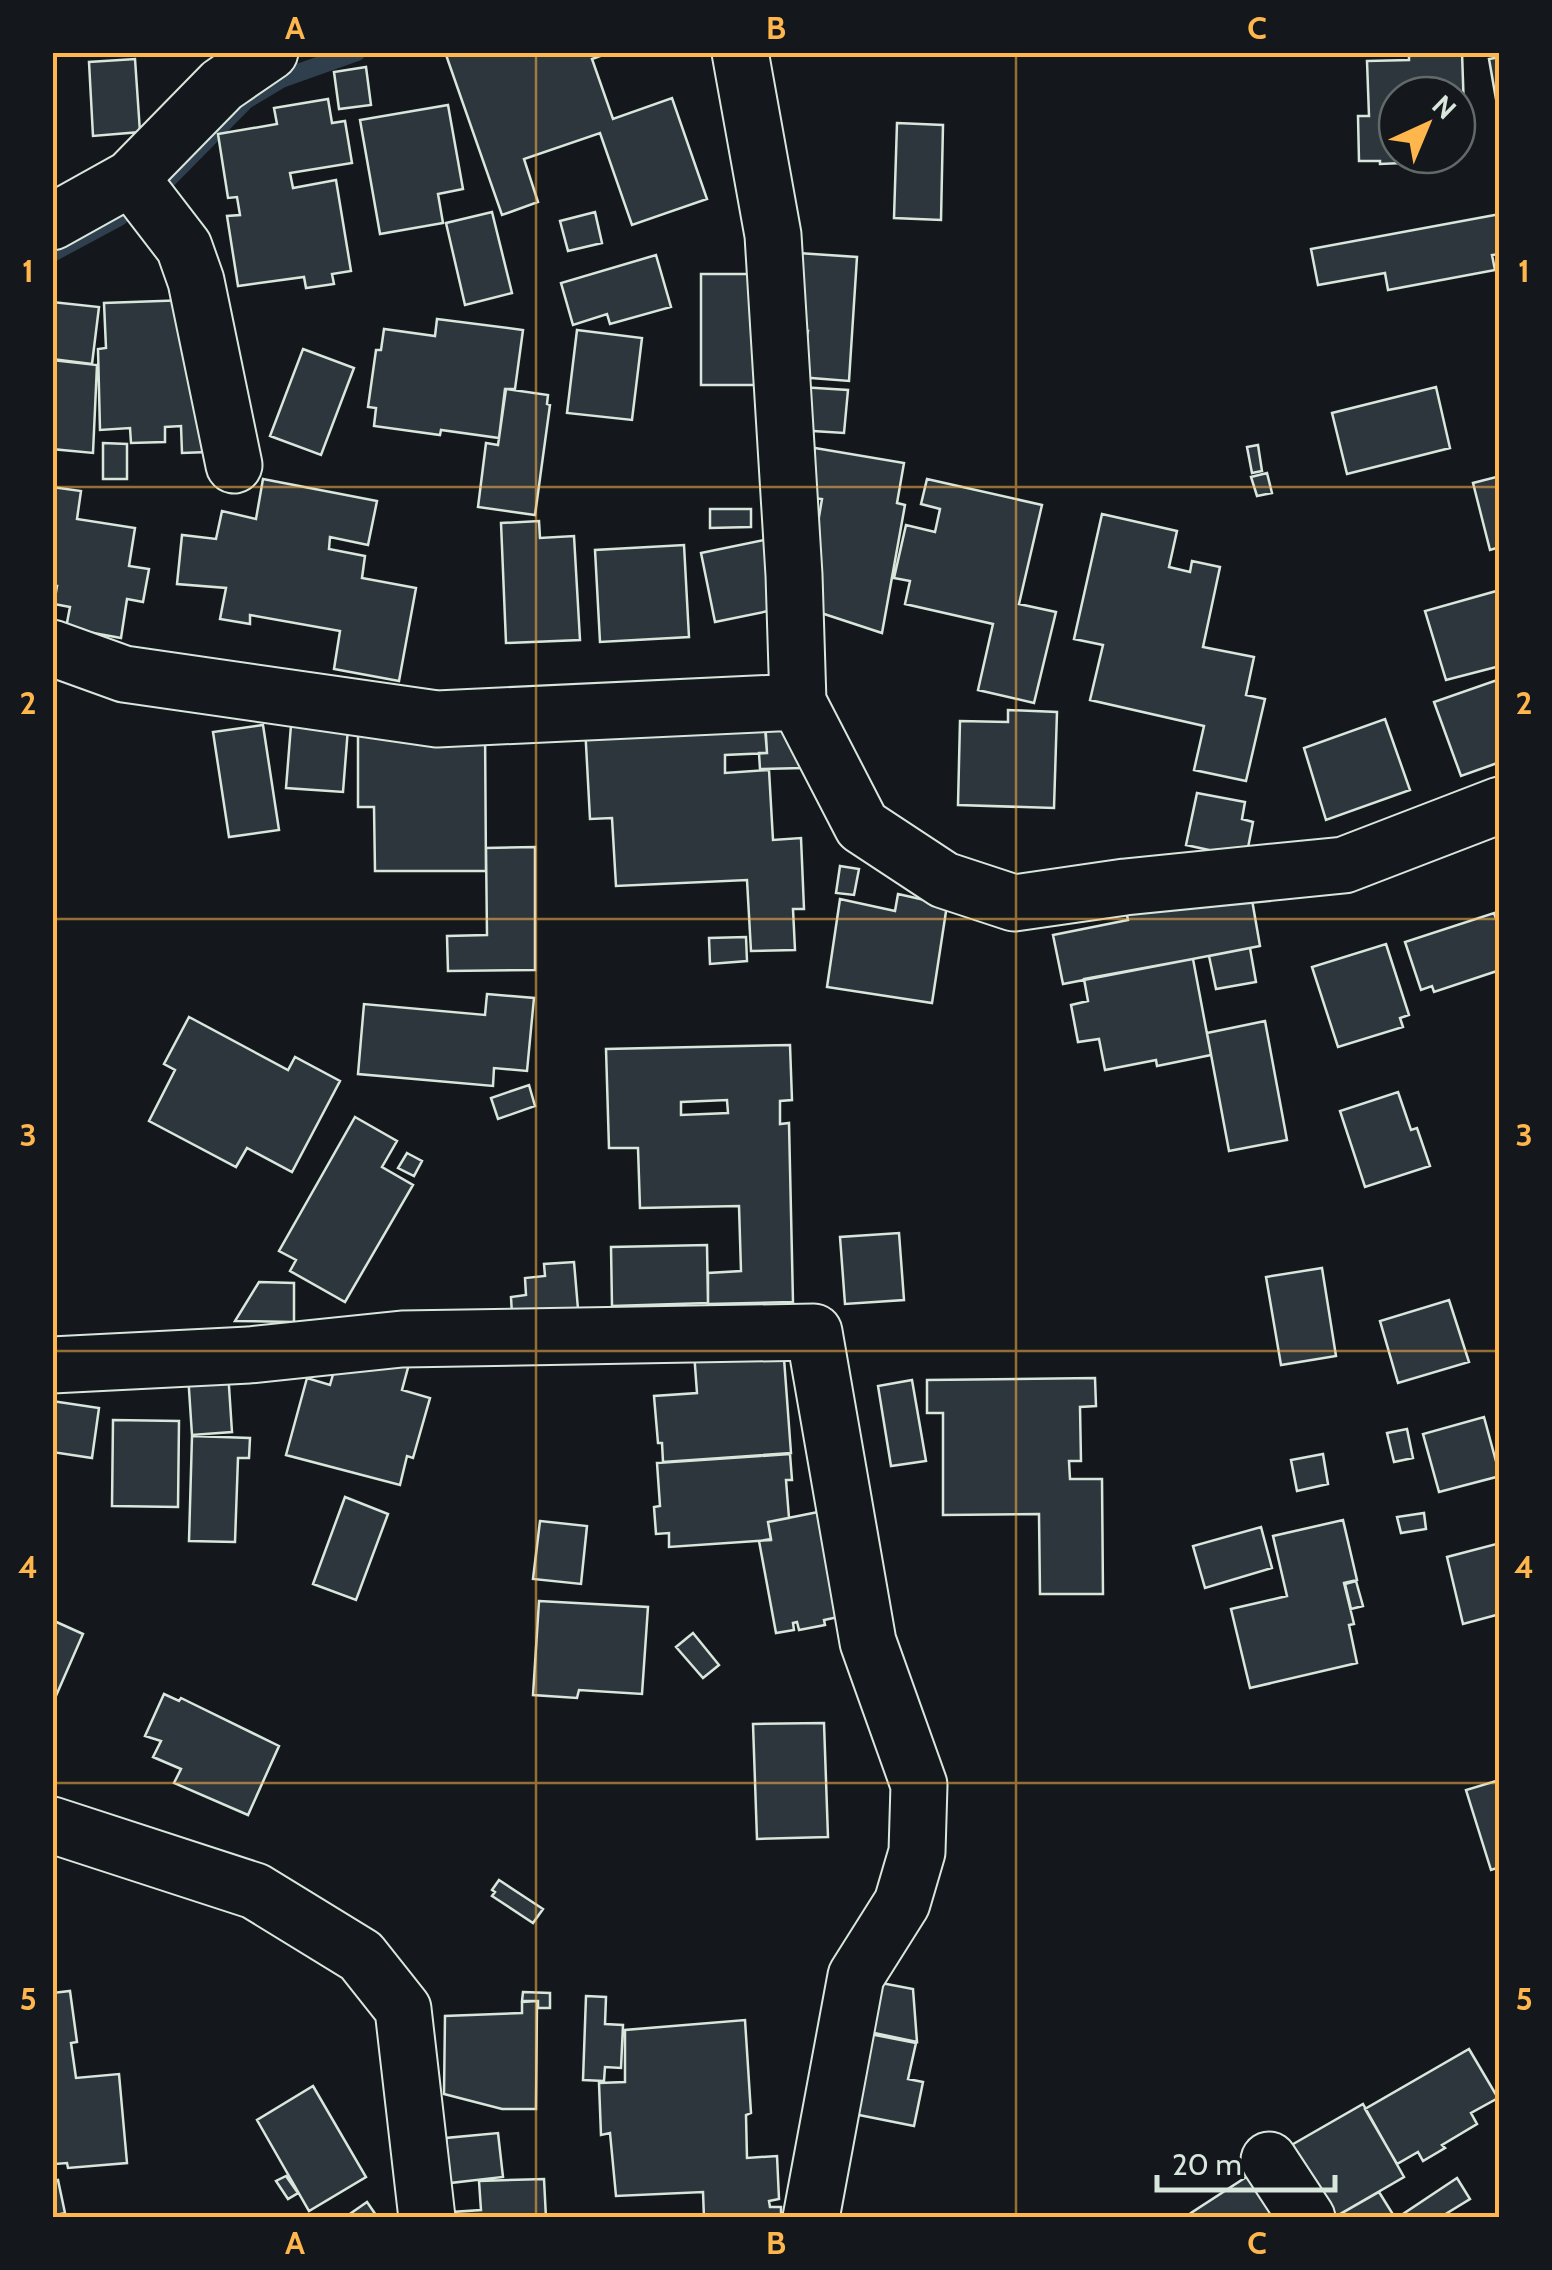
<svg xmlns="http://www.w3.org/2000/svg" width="1552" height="2270" viewBox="0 0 1552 2270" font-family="Cabin,sans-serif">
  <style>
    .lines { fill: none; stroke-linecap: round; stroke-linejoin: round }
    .stream { stroke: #2f3f4d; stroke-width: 18 }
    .building { fill: #2c363c; stroke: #d8e6dc; stroke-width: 2.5; fill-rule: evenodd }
    .minor-casing { stroke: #d8e6dc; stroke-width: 59 }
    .minor { stroke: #14181c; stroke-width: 55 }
    .grid { fill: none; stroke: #ffb74d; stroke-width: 2.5; stroke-opacity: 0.55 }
    .neatline { fill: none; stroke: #ffb74d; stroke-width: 4 }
    .grid-label { font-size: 32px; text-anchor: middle; font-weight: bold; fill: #ffb74d }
  </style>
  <rect width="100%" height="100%" fill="#14181c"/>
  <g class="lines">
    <path class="stream" d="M52 253 119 217 169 178 246 100 281 79 357 52"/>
  </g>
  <path class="building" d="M445 52H611L592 59 613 119 672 98 707 199 632 225 600 133 524 159 538 202 502 215Z
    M1409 52H1462L1465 140H1457V95H1397V155H1450V161L1380 164V161H1359L1358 116H1369L1367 61 1409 60Z
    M1500 57V122L1489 59Z
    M135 59 140 132 93 136 89 62Z
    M366 67 371 105 339 109 334 72Z
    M328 99 332 123 345 121 352 163 290 173 293 188 336 180 351 271 332 274 334 284 306 288 304 277 238 286 227 216 240 215 237 197 228 198 218 134 277 124 274 108Z
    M448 105 463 189 438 194 443 223 380 234 360 120Z
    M897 123 943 125 941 220 894 218Z
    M492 212 512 293 465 305 446 223Z
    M595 212 602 243 568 251 560 221Z
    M1500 214V254L1492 255 1495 270 1388 290 1385 273 1318 285 1311 249Z
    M798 253 857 257 849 381 799 377 808 331 793 330Z
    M656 255 671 307 610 324 607 314 573 325 561 283Z
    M701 274H759L758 385H701Z
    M188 300 208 452 182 453 181 426 165 427V442L131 443 130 428 100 430 98 349 106 348 104 303Z
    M52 302 99 307 92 364 52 359Z
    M437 319 523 330 515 389H505L499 438 441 430 440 435 374 426 376 408 368 407 376 350H381L384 329 435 336Z
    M577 330 642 338 632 420 567 413Z
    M303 349 354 368 321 455 270 436Z
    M52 360 97 365 93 453 52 449Z
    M800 387 848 390 844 433 797 430Z
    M1436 387 1450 448 1347 474 1332 413Z
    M506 389 548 395 547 404 550 405 535 515 478 507 486 443 498 445Z
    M103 443 127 444V479H103Z
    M1258 445 1262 471 1252 473 1247 447Z
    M815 448 904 463 897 503 905 505 882 633 815 611 810 570 822 499 804 497Z
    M1267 473 1272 493 1257 496 1251 477Z
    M1500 476V547L1490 550 1473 483Z
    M263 479 377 501 368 545 330 537 329 549 365 556 362 578 416 588 399 681 334 669 340 631 250 615V624L220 619 226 588 177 584 182 535 216 539 222 511 256 519Z
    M927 479 1042 505 1019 604 1056 612 1034 703 978 690 993 624 905 604 910 581 894 578 906 525 935 532 940 509 921 504Z
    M52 487 81 491 77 519 135 528 129 566 149 569 143 602 127 599 121 638 66 628 70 607 54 604 57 586H52Z
    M710 509H751V527L710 528Z
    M1102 514 1177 531 1169 567 1190 572 1192 561 1220 567 1203 647 1254 657 1246 695 1265 699 1246 781 1194 770 1204 726 1090 700 1103 645 1074 639Z
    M539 521 540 538 574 536 580 640 506 643 501 523Z
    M774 538 788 607 715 622 701 553Z
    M684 545 689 637 600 642 595 550Z
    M1500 590V666L1446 680 1425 611Z
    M1500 679V762L1461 776 1434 702Z
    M1008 710 1057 712 1054 808 958 805 960 721 1008 722Z
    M764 716 767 753 725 755V773L769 770 773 840 801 838 804 909H793L795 950 751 951 747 880 616 886 612 818 590 819 585 726Z
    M765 719 801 737 802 768 760 769 759 753H767Z
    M1385 719 1410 790 1326 820 1304 748Z
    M263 725 279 830 229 837 213 732Z
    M291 725 348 728 343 792 286 788Z
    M485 726 486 871H375L374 807H358V727Z
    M1197 793 1245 802 1242 819 1253 822 1246 858 1186 845Z
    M535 847V970L448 971 447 936 487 935 486 848Z
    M840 866 859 869 854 895 836 893Z
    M898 894 947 905 932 1003 827 987 840 899 895 911Z
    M1251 894 1260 946 1063 984 1053 935 1128 920 1125 906Z
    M1494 913 1500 929V970L1434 992 1432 986 1421 990 1405 942Z
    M746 937 747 961 710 964 709 938Z
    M1386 944 1409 1015 1400 1018 1403 1027 1338 1047 1312 967Z
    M1250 948 1256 982 1216 989 1209 956Z
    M1193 959 1211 1055 1157 1066 1156 1060 1105 1070 1099 1039 1078 1042 1071 1005 1088 1001 1084 979Z
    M487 994 534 998 527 1071 494 1068 493 1086 358 1074 364 1004 485 1015Z
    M189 1017 288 1070 295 1057 340 1081 292 1172 247 1148 236 1167 149 1121 175 1070 164 1064Z
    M1265 1021 1287 1140 1229 1151 1207 1033Z
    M790 1045 792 1100 780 1101V1124L789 1123 793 1302 708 1304V1273L741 1271 739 1206 640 1208 638 1148H609L606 1049ZM727 1100 728 1113 681 1115V1102Z
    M529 1085 535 1106 498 1119 491 1098Z
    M1398 1092 1411 1130 1417 1128 1430 1166 1365 1187 1340 1111Z
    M355 1117 397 1141 382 1167 413 1185 345 1302 290 1271 296 1260 279 1251Z
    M407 1153 422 1161 414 1176 398 1168Z
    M899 1233 904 1300 845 1304 840 1237Z
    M707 1245 708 1303 612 1306 611 1247Z
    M574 1262 578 1309 512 1315 511 1297 526 1295 525 1278 545 1276 544 1264Z
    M1322 1268 1336 1356 1281 1365 1266 1277Z
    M259 1282 294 1283V1322L235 1321Z
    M1449 1300 1469 1362 1398 1383 1380 1321Z
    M783 1345 791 1453 663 1462 662 1443H658L654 1396 697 1393 694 1352Z
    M336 1364H409L402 1390 430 1398 413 1458 407 1456 400 1485 286 1455 307 1378 330 1385Z
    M228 1371 232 1432 192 1435 188 1374Z
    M1095 1378 1096 1406 1080 1407 1081 1461H1069L1070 1479H1102L1103 1594H1040L1039 1514 943 1515V1413H927V1380Z
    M912 1380 926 1461 891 1466 878 1386Z
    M52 1401 99 1408 92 1458 52 1452Z
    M1484 1417 1500 1476 1439 1492 1423 1434Z
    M113 1420 179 1421 178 1507 112 1506Z
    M1407 1429 1413 1458 1394 1462 1387 1433Z
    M192 1436 250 1438 249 1458H238L235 1542 189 1541Z
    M790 1454 792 1480H786L789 1518 768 1522 771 1540 669 1547V1533L656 1534 654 1507 660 1506 657 1463Z
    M1323 1454 1328 1484 1297 1491 1291 1460Z
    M345 1497 388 1514 356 1600 313 1584Z
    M823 1511 843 1616 824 1620 825 1625 799 1630 797 1622 793 1623 794 1630 776 1633 759 1541 771 1539 768 1522Z
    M1424 1513 1426 1529 1401 1533 1397 1517Z
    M1343 1520 1357 1580 1344 1583 1354 1624 1349 1625 1357 1663 1250 1688 1231 1609 1287 1596 1273 1536Z
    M540 1521 587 1526 581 1584 533 1579Z
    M1261 1527 1272 1568 1205 1588 1193 1546Z
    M1500 1543V1614L1463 1624 1447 1557Z
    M1356 1581 1363 1606 1351 1609 1345 1584Z
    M539 1601 648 1607 642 1694 579 1690 577 1698 533 1695Z
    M52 1620 83 1634 52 1705Z
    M693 1633 719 1665 703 1678 676 1647Z
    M164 1694 179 1701 181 1698 279 1746 248 1815 174 1783 181 1769 153 1757 161 1741 145 1736Z
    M824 1723 828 1837 757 1839 753 1724Z
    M1496 1781 1500 1791V1867L1491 1870 1466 1790Z
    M499 1880 543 1909 533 1923 492 1896 495 1892 492 1890Z
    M876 1982 913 1989 917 2042 865 2031Z
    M70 1991 77 2042 71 2043 76 2078 119 2074 127 2163 68 2168 67 2163 55 2164 52 1993Z
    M523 1992 550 1993V2008H538V2001H522Z
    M586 1996 606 1997 605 2024 623 2025 621 2068 605 2067 604 2081 583 2080Z
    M537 2001 536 2109H502L444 2094 445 2016 522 2013V2002Z
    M745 2020 751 2113 746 2115 747 2158 777 2156 779 2199 769 2201 770 2207H781V2218H704L703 2192 616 2196 610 2133 601 2135 599 2083 625 2082V2030Z
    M865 2033 916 2043 908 2079 923 2082 914 2126 844 2112Z
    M1469 2049 1498 2098 1471 2113 1477 2124 1442 2145 1445 2148 1423 2161 1418 2152 1397 2164 1365 2109Z
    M313 2086 366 2177 309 2211 257 2120Z
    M1363 2104 1404 2177 1333 2218 1281 2151Z
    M498 2133 503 2177 450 2183 446 2138Z
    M1254 2172 1284 2218H1194L1191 2213Z
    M286 2176 298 2193 288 2199 276 2181Z
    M1457 2178 1470 2199 1439 2218H1405L1403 2214Z
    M544 2179 546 2218H453L452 2212 481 2210 479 2181Z
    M58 2180 65 2213 52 2216V2181Z
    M1379 2192 1394 2216 1338 2218 1337 2216Z
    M367 2202 378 2218H344Z"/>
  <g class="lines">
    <defs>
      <path id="minor" d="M740 52 773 235 794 575 798 702 862 826 944 880 1014 903 1125 887 1344 865 1500 805
        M131 178 184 247 196 281 234 465
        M52 222 131 178 222 85 270 52
        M52 648 124 674 437 719 798 702
        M52 1365 249 1355 402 1339 814 1332 868 1642 919 1785 917 1852 902 1903 856 1976 811 2218
        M52 1825 255 1891 361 1956 403 2009 427 2218
        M1269 2160 1307 2218"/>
    </defs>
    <use href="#minor" class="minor-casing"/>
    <use href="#minor" class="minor"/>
  </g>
  <path class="grid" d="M536 52V2218M1016 52V2218M52 487H1500M52 919H1500M52 1351H1500M52 1783H1500"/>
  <rect width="1552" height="2270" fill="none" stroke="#14181c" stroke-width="110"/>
  <g transform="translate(1427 125) rotate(44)"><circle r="48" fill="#14181c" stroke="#626a69" stroke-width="2.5"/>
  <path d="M0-8L18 38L0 25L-18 38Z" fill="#ffb74d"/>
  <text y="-15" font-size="28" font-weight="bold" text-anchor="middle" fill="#d8e6dc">N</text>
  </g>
  <path d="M1157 2175v15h178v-15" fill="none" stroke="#d8e6dc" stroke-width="5"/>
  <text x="1172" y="2175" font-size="30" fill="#d8e6dc" stroke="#14181c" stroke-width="8" paint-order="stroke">20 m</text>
  <rect x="55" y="55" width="1442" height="2160" class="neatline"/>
  <g class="grid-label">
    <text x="295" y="39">A</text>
    <text x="776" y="39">B</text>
    <text x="1257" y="39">C</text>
    <text x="28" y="282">1</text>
    <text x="1524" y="282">1</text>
    <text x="28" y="714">2</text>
    <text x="1524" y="714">2</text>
    <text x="28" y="1146">3</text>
    <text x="1524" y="1146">3</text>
    <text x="28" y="1578">4</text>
    <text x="1524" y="1578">4</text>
    <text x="28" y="2010">5</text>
    <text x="1524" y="2010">5</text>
    <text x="295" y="2254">A</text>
    <text x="776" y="2254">B</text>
    <text x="1257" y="2254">C</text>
  </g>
</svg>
